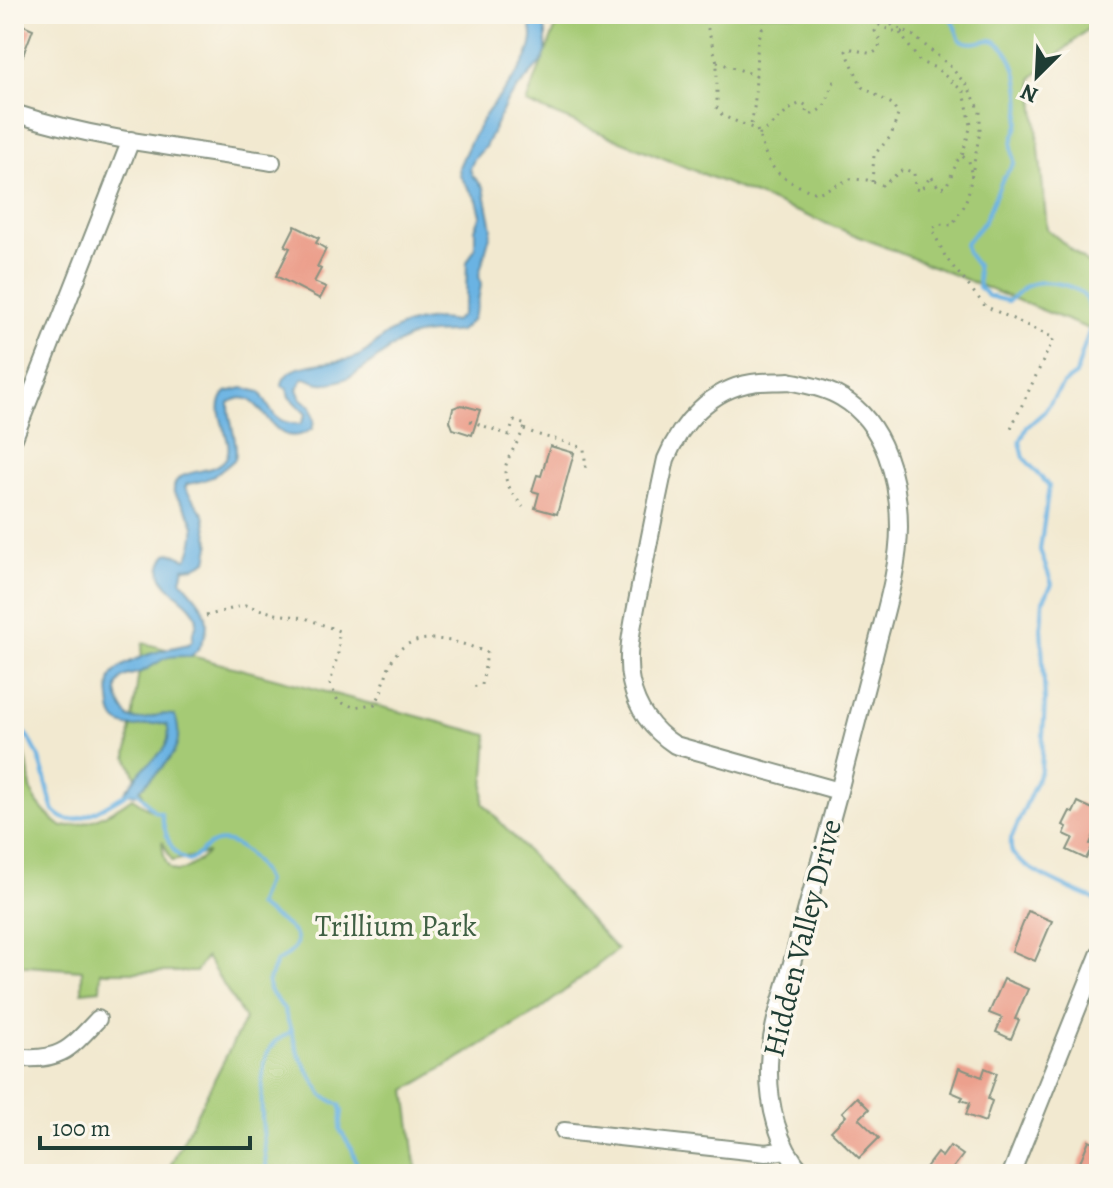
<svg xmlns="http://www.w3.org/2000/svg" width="1113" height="1188" viewBox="0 0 1113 1188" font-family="Alegreya,serif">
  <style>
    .green { fill: #a5ca74; stroke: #628454; stroke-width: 2; fill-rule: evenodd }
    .water { fill: #6bb3e3; stroke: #45788c; stroke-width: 2 }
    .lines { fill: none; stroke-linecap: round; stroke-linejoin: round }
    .stream { stroke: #6bb3e3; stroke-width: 4 }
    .building { fill: #eca08d }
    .minor-casing { stroke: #889382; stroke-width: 20 }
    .path { stroke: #889382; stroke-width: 3; stroke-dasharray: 2 6; stroke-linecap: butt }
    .minor { stroke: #fff; stroke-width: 16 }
    .labels { text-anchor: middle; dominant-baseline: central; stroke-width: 7; stroke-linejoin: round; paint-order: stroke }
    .park-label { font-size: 30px; fill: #406044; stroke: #fbf7ec }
    .street-label { font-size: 30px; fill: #1f3d34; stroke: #fbf7ec }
  </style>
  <rect width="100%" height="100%" fill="#fbf7ec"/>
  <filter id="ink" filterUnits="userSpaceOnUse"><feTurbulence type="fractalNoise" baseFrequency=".0125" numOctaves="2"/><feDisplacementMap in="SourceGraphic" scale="16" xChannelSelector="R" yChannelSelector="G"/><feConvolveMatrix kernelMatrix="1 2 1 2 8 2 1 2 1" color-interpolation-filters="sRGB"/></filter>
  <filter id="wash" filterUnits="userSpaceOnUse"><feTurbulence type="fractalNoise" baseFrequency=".006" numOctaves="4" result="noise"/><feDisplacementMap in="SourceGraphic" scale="32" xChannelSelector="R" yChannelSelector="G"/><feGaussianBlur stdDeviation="1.8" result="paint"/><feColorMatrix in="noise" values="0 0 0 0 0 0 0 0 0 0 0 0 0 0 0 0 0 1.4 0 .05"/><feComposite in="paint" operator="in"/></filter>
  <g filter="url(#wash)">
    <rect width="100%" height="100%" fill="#f2e9d0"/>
    <path class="green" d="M561 14H1099V19L1032 78 1047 229 1099 273V333L526 103Z
      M143 643 488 735 483 803 617 950 540 1010 406 1090 417 1174H166L245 1019 206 957 196 972H101L100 990 82 992V970L14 965V735C29 752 27 767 31 788 34 803 50 818 62 827 88 825 112 813 132 798L149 809 127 756ZM162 841 172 861 208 853C183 874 165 884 162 841Z"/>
    <path class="water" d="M510 14H535L543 21 546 33V52L543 60 507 101 485 147 474 159 470 169 472 175 484 188 492 228 479 275 481 285 477 307 472 320 460 331C443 334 427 330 410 337 381 349 356 386 321 383 314 383 310 378 303 378L297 389 301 399 311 406 314 421 312 429C266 459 265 378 229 403 228 421 239 441 235 459 220 473 207 482 187 484L185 488 204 515 210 546 207 561 196 567 184 568 181 580C195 597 213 611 205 635 201 645 199 650 191 656 158 656 169 658 143 671 137 674 129 674 124 677 109 687 122 708 129 718 145 725 158 709 175 716 189 754 157 769 135 795L125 792C131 784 136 777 142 770 156 756 174 747 167 725 151 719 135 734 118 722 111 717 111 707 110 699 109 691 108 681 113 674 127 658 169 648 189 644 196 636 192 643 193 633 194 632 197 623 197 621 195 594 142 588 167 554L172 553 185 559 188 558C201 525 193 519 174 493 171 464 213 478 226 458 237 440 207 412 226 392L243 388 260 392C272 412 274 424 301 424L306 414 289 397 287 389 282 386C283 361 333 364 351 359 364 355 372 347 382 338 400 323 431 316 454 321L461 316 466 299 467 262 475 248V229L481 215 477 200 460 176 459 167C466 150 474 134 484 117 500 92 546 51 528 21Z"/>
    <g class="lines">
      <path class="stream" d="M946 14 952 20 960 40C977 48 986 36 995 41 1019 54 1023 98 1019 121 1018 129 1012 137 1012 145 1012 151 1014 158 1014 163L1003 178 984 222 965 244 968 254 977 266 979 287 988 296 1008 301C1015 297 1021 289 1028 285 1043 278 1080 284 1087 301 1092 313 1092 326 1099 337
        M976 14 990 17 998 14
        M1093 322C1085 341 1081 356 1076 375L1063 384 1044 412 1027 427 1020 442 1024 458 1049 486 1040 550 1052 584 1043 601 1041 627 1045 701 1041 770 1011 839C1011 844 1010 847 1012 852 1020 869 1081 894 1099 901
        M1099 357 1096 365 1099 374
        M14 724C44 745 43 780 54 811 59 816 64 820 71 820 86 819 122 797 135 788L154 811 161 813C165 831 169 855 189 861 198 856 207 844 216 842 238 836 259 864 266 881L257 906C277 921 323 938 276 962L268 982 269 990 284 1009 299 1055 323 1096 340 1105 342 1111 340 1130 352 1149 360 1174
        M267 1174C264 1144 254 1068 272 1045 277 1038 286 1037 292 1030"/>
    </g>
    <g id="blocks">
      <path class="building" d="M14 21 33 29 15 76H14Z
        M295 226 319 238 316 243 326 249 317 267 321 269 314 282 326 287 320 299 276 276 290 248 285 246Z
        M461 405 480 410 472 435 453 429 450 421 453 408Z
        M550 446 574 453 557 514 535 508 539 493 532 491 537 475 541 476Z
        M1078 802 1099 812V823L1090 844 1093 845 1086 859 1067 850 1073 838 1064 834 1067 827 1063 825 1070 811 1073 813Z
        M1028 911 1052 921 1035 961 1012 951Z
        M1004 979 1028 989 1015 1019 1019 1020 1011 1039 996 1032 1002 1018 989 1013Z
        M959 1068 982 1077 985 1068 997 1073 988 1099 992 1101 985 1122 966 1115 970 1103 961 1100 963 1097 951 1092Z
        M857 1097 869 1109 859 1119 879 1138 859 1158 831 1131 846 1116 842 1112Z
        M1089 1140 1099 1145V1174H1075Z
        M950 1146 963 1155 953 1168 946 1174H921L937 1153 942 1157Z"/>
    </g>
  </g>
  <g filter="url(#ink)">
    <use href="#blocks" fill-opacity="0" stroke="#889382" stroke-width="2"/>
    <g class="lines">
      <defs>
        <path id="minor" d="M14 113C97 140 187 149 272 162
          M789 381C807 385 826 388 842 398 885 423 899 481 899 527 899 567 886 609 876 648 864 695 851 743 839 791L675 745C652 730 637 710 631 682 625 655 633 624 638 597 647 551 656 505 666 459 681 423 711 389 752 383 764 381 777 382 789 381Z
          M14 438 131 140
          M14 1057C59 1063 70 1049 98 1019
          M564 1131 766 1153 786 1150
          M804 1174C777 1146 768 1103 769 1065 770 1031 783 996 792 963 808 906 823 848 839 791
          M1011 1174 1099 955"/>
      </defs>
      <use href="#minor" class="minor-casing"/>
      <path class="path" d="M700 14 708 29 717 62V108L723 116 757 130C767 159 769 172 799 186 806 189 811 192 818 193L850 179 867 180 882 185 904 169 914 173 915 189 921 190 931 176 939 188 946 187 958 160 962 156 969 161 971 173
        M879 14 893 26 910 33 949 65 968 87 980 110V131L968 195 964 206 952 225 938 224 932 229 946 258 985 306 1054 338 1011 428
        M900 33 920 62 936 68 964 92 971 125 962 156
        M717 62 758 76
        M751 124C758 97 754 72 758 45 759 33 764 30 764 14
        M759 135 794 106 802 103 807 106 806 113 813 114C832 104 825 97 834 82L837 84
        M872 182 874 155 891 136 898 115 892 104 862 87 846 51 848 48 872 54 879 49 880 40 875 31 879 25 892 31 908 32
        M470 421 509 435 514 421 526 425C508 464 491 468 523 507
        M524 429C544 439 564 439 584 449L586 469
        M206 616 245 605 276 614 305 618 339 631 338 653 330 684 338 701 353 707 375 704C385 689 384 672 394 657 412 627 461 641 487 653L482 685 472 687"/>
      <use href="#minor" class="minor"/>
    </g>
  </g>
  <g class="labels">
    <g class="park-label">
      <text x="396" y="926">Trillium Park</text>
    </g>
    <g class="street-label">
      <text transform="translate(802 938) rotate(-76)">Hidden Valley Drive</text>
    </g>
  </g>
  <rect width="1113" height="1188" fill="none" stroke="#fbf7ec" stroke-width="48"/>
  <g transform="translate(1037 76) rotate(204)" stroke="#fbf7ec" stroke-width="6" paint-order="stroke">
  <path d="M0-6L14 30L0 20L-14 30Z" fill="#1f3d34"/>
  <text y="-12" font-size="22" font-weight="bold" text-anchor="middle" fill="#1f3d34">N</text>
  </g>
  <path d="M40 1136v12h210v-12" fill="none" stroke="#1f3d34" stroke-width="4"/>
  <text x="52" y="1136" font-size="24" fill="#1f3d34" stroke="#fbf7ec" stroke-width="6" paint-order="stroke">100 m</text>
</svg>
